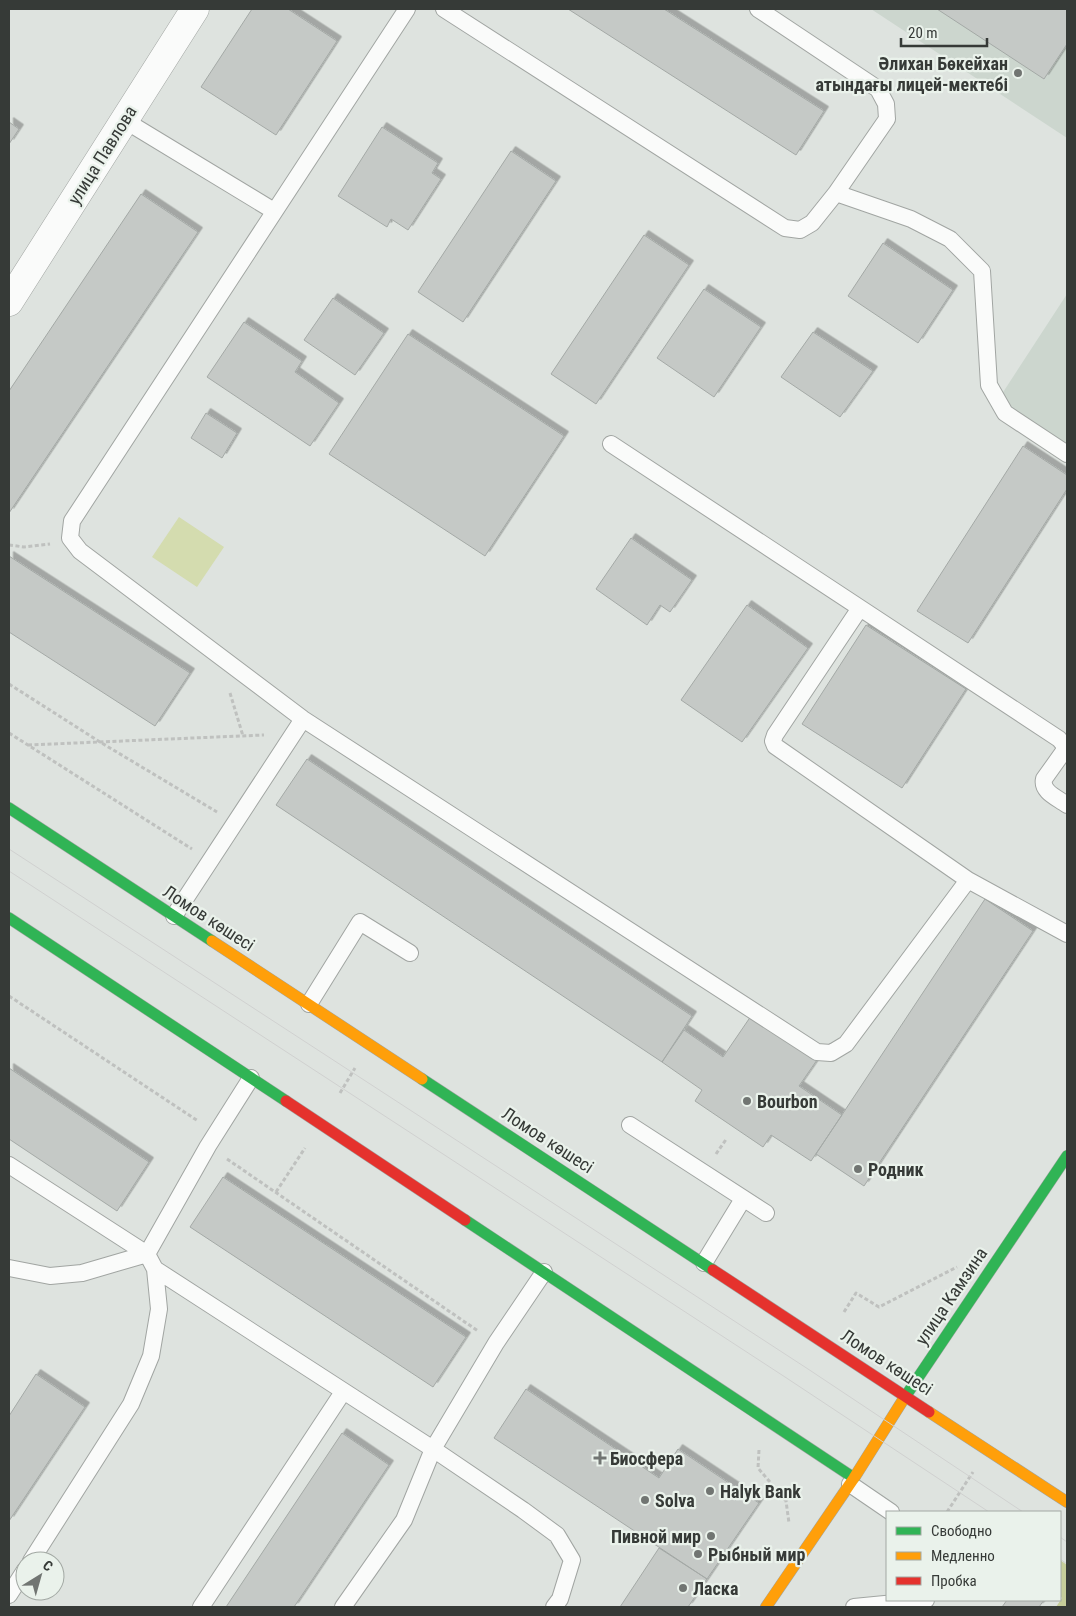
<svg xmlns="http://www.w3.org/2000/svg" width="1076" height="1616" viewBox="0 0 1076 1616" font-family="'Roboto Condensed',sans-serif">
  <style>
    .built { fill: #ccd6ce }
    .green { fill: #d4dcaf }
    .forest { fill: #c5cd9a }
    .building { fill: #c5c9c6; stroke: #a4a9a6; filter: url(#shadow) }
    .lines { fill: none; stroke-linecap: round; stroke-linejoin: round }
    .lane-casing { stroke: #a1a5a2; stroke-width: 18 }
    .street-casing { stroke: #a1a5a2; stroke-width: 29 }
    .fast-casing { stroke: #a1a5a2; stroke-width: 12 }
    .slow-casing { stroke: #a1a5a2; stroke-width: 12 }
    .jam-casing { stroke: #a1a5a2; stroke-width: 12 }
    .path { stroke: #bfc1bf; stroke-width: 3; stroke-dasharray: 4 2.5; stroke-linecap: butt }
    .lane { stroke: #fafbfa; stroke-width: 16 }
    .street { stroke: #fafbfa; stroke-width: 28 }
    .fast { stroke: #30b455; stroke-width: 11 }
    .slow { stroke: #ff9f0a; stroke-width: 11 }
    .jam { stroke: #e5322d; stroke-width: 11 }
    .tram { stroke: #d0d1d0; stroke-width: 1 }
    .poi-dot { fill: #717572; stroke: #eaf2eb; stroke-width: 2 }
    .labels { text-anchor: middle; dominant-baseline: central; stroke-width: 4.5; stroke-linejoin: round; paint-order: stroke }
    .poi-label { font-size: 18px; font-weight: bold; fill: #363a37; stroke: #eaf2eb; text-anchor: start }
    .street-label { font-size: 18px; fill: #363a37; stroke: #eaf2eb }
  </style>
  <defs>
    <filter id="shadow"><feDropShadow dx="4.5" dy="-4.5" stdDeviation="0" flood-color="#0004"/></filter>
  </defs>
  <rect width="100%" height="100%" fill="#dee3df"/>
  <path class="built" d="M871 9H1067V138Z
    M1067 294V450L996 403Z"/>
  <path class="green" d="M179 517 224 547 197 587 152 557Z"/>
  <path class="forest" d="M1060 1560 1067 1565V1607H1056L1062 1598 1060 1596Z"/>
  <path class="building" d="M252 9H288L337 41 276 135 201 87Z
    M568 9H664L824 111 796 155Z
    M937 9H1067V44L1044 79Z
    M9 122 19 129 9 144Z
    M382 127 438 163 432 173 441 179 408 230 391 219 387 227 338 196Z
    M511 151 556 181 463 322 418 292Z
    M141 194 198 232 9 513V391Z
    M644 235 689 265 596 404 551 374Z
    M883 243 953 290 918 343 848 296Z
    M704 289 761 327 714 397 657 358Z
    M333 298 384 333 355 375 304 340Z
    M244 322 302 361 295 372 339 403 310 446 207 377Z
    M813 332 873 371 840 417 781 377Z
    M408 334 564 436 485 556 329 454Z
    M206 413 237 433 222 458 191 438Z
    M1023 446 1067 475V489L968 643 917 611Z
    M631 538 692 580 670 612 660 605 647 625 596 589Z
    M9 556 190 673 155 726 9 632Z
    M747 605 808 648 742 742 681 700Z
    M866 625 966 689 902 788 802 724Z
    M307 759 692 1016 662 1062 276 805Z
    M985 899 1033 931 864 1186 816 1154Z
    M751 1016 817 1060 799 1086 842 1115 811 1161 771 1135 763 1147 695 1101 702 1090 662 1062 684 1030 723 1057Z
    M9 1068 149 1162 117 1211 9 1139Z
    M223 1177 466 1337 433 1387 190 1227Z
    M36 1374 85 1407 9 1521V1416Z
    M526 1389 659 1478 678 1449 759 1503 707 1579 494 1438Z
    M342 1433 389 1465 294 1607H226Z
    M659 1548 707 1579 688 1607H620Z
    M1007 1600H1044L1039 1607H1002Z"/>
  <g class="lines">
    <defs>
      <path id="lane" d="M407 9 72 521 70 538 80 551 303 719 817 1052 831 1053 846 1044 968 880
        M444 9 785 228 800 230 812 223 836 193 887 119 886 104 878 89 758 9
        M124 120 274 211
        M836 193 911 219 950 239 982 271 989 385 1005 413 1067 454
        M611 444 1059 739 1064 745V751L1044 779C1041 792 1058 798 1067 805
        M860 608 775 735 773 741 775 746 968 880 1067 934
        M174 916 303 719
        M309 1004 360 922 410 953
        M630 1125 766 1213
        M9 1165 147 1254 155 1269 433 1449 523 1510 557 1535 572 1560 560 1599 554 1607
        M704 1263 743 1199
        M9 1268 50 1276 82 1273 147 1254 208 1146 251 1078
        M850 1484 891 1512
        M31 1561 131 1404 151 1356 159 1309 155 1269
        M9 1595 25 1570
        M201 1607 343 1392
        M343 1607 404 1520 433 1449 496 1343 544 1272
        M854 1607 926 1600"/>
      <path id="street" d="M9 302 195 9"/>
      <path id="fast" d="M9 808 212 941
        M9 918 286 1101
        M422 1079 713 1270
        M465 1220 854 1478
        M903 1400 1067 1156"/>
      <path id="slow" d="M212 941 422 1079
        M929 1412 1067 1502
        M766 1607 854 1478 903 1400"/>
      <path id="jam" d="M286 1101 465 1220
        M713 1270 929 1412"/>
    </defs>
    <use href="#lane" class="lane-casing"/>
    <use href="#street" class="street-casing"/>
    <use href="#fast" class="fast-casing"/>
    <use href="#slow" class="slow-casing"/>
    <use href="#jam" class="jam-casing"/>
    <path class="path" d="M9 545 24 547 50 544
      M9 684 100 742 217 812
      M230 693 243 736
      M9 733 192 849
      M28 745 264 735
      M9 996 198 1121
      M340 1093 355 1068
      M716 1154 727 1138
      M227 1159 478 1331
      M276 1192 305 1148
      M844 1312 856 1293 879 1307 957 1267
      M759 1450 758 1468 786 1501 789 1523
      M947 1512 973 1472"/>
    <use href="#lane" class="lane"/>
    <use href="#street" class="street"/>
    <use href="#fast" class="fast"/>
    <use href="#slow" class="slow"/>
    <use href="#jam" class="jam"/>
    <path class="tram" d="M9 849 808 1369 1023 1512
      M9 871 785 1377 989 1512
      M1060 1537 1067 1542
      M1060 1559 1067 1564"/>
  </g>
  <g class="poi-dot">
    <circle cx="1018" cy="73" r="5"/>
    <circle cx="747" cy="1101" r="5"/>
    <circle cx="858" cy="1169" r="5"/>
    <path d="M597.5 1450.5h5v5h5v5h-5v5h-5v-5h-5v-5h5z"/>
    <circle cx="710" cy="1491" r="5"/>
    <circle cx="645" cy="1500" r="5"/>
    <circle cx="711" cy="1536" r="5"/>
    <circle cx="698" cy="1554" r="5"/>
    <circle cx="683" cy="1588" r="5"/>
  </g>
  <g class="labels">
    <g class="poi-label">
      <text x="1008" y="63" text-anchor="end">Әлихан Бөкейхан<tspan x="1008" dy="21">атындағы лицей-мектебі</tspan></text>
      <text x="757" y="1101">Bourbon</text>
      <text x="868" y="1169">Родник</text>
      <text x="610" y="1458">Биосфера</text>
      <text x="720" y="1491">Halyk Bank</text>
      <text x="655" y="1500">Solva</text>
      <text x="701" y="1536" text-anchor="end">Пивной мир</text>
      <text x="708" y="1554">Рыбный мир</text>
      <text x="693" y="1588">Ласка</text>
    </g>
    <g class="street-label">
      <text transform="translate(102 155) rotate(-58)">улица Павлова</text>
      <text transform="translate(209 918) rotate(33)">Ломов көшесі</text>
      <text transform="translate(548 1140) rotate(33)">Ломов көшесі</text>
      <text transform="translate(951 1296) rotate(-56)">улица Камзина</text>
      <text transform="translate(887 1362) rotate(33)">Ломов көшесі</text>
    </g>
  </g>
  <rect width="1076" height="1616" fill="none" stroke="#363a37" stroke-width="20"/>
  <rect x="886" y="1511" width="175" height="90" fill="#eaf2eb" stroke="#a2a8a3"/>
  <rect x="896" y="1527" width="25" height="8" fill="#30b455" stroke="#a2a8a3"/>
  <text x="931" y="1536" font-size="15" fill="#363a37">Свободно</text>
  <rect x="896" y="1552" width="25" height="8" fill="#ff9f0a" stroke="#a2a8a3"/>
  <text x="931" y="1561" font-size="15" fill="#363a37">Медленно</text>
  <rect x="896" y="1577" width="25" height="8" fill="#e5322d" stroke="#a2a8a3"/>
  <text x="931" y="1586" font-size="15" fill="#363a37">Пробка</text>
  <g transform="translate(40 1576) rotate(37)"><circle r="24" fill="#eaf2eb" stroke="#a2a8a3"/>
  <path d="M0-4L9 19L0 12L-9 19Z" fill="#717572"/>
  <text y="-8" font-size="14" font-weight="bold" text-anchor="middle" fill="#363a37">С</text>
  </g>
  <path d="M901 38v8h86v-8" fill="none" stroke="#363a37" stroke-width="2.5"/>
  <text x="908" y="38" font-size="15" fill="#363a37" stroke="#eaf2eb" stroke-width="4" paint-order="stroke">20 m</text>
</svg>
